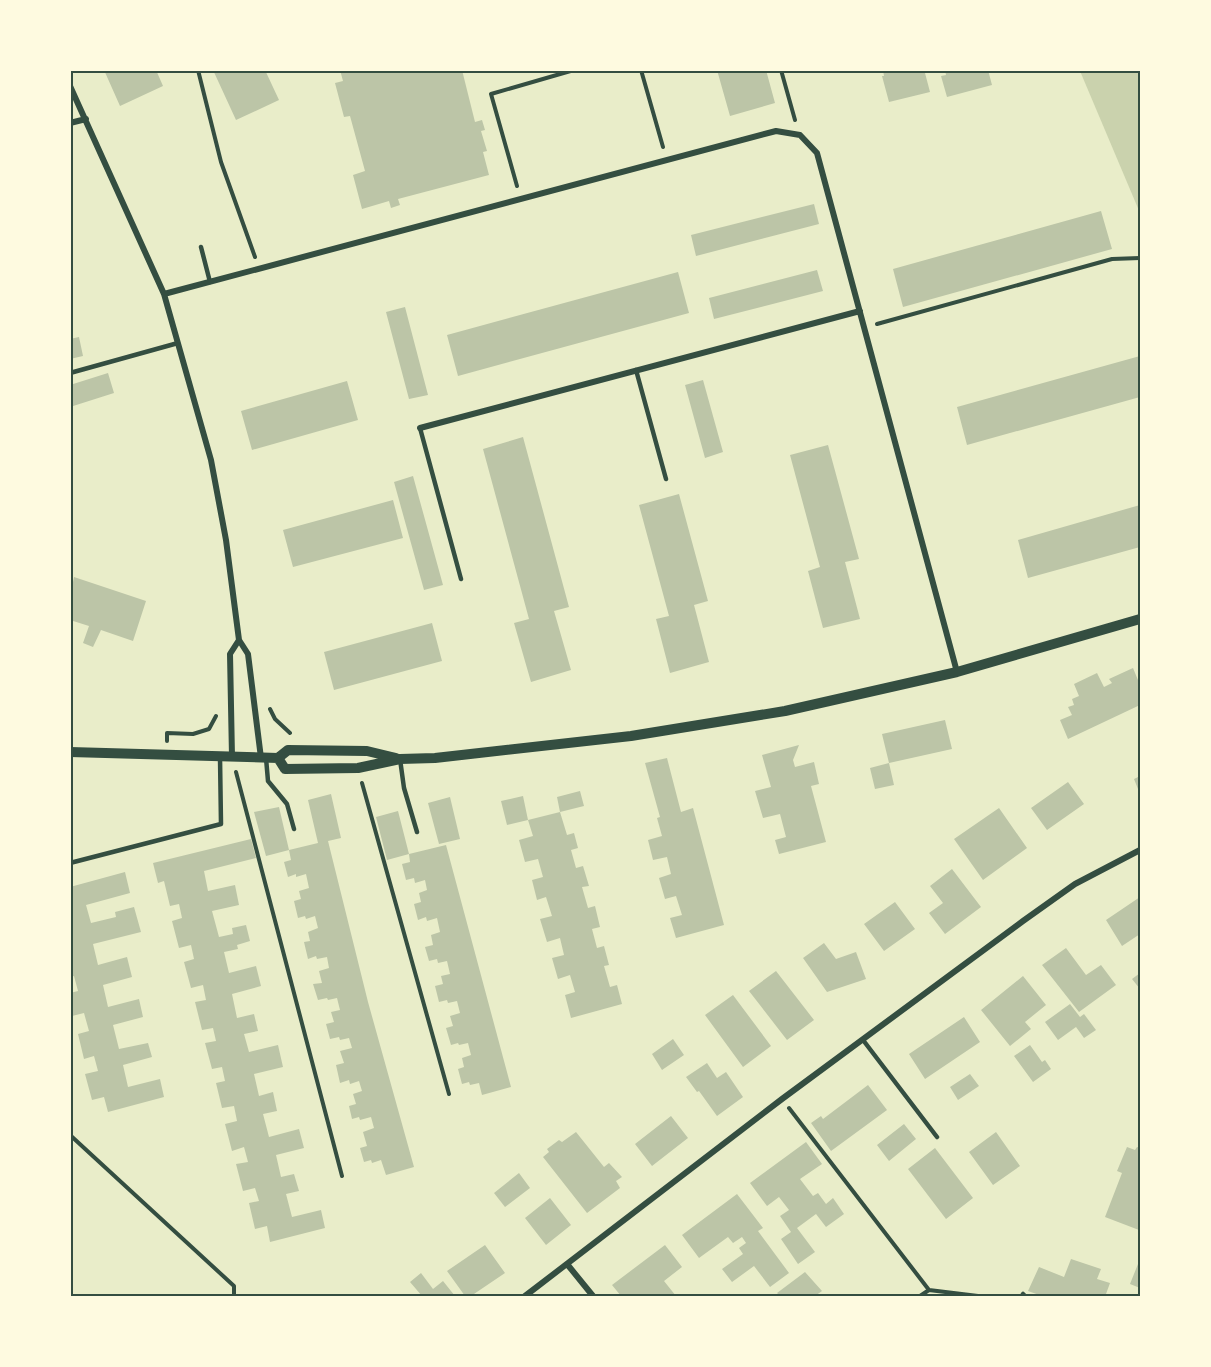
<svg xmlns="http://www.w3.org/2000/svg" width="1211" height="1367" viewBox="0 0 1211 1367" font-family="'Archivo Narrow',sans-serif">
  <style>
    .green { fill: #cad2ad }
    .building { fill: #bcc5a7 }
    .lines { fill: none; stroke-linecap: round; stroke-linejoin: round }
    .path { stroke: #344e41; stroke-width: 4 }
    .service { stroke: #344e41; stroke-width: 4.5 }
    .minor { stroke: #344e41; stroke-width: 6 }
    .tertiary { stroke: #344e41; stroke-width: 10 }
    .neatline { fill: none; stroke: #344e41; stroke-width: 2 }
  </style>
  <rect width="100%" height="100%" fill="#e9edc9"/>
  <path class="green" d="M1080 71H1140V213Z"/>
  <path class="building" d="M104 70H156L163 86 120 106Z
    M213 70H265L279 100 236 120Z
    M340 70H462L475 122 482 120 485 130 481 131 487 151 483 152 489 175 398 199 400 205 391 208 389 201 362 209 353 175 365 171 350 116 344 117 335 83 343 81Z
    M717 70H766L775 103 730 116Z
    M883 70H931L925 73 930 92 889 102 882 76H884Z
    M945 70H988L992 85 947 97 941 76 946 75Z
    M814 204 819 224 696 256 691 235Z
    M1101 211 1112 249 903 307 893 269Z
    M817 270 823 291 714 319 709 298Z
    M678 272 689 313 458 376 447 335Z
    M405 307 428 395 409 399 386 312Z
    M79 337 83 356 70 359V339Z
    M1140 356V397L967 445 957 407Z
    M108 373 114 393 70 407V385Z
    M703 380 723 452 705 458 685 385Z
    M347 381 358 420 252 450 241 411Z
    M523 437 569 607 554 611 571 670 531 682 514 623 529 619 483 449Z
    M828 445 859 559 845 562 860 619 823 628 808 571 820 567 790 455Z
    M413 476 443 585 424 590 394 482Z
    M679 494 708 601 694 605 709 662 670 673 656 619 669 616 639 505Z
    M393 500 403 538 293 567 283 530Z
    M1140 505V547L1028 578 1018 540Z
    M74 577 146 601 133 641 101 630 93 647 83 643 89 626 70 620V581L73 582Z
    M432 623 442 661 334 690 324 652Z
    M1133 668 1140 685V705L1068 739 1060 720 1072 715 1068 707 1074 705 1072 699 1079 696 1074 684 1097 673 1104 687 1112 683 1109 679Z
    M945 720 952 749 889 763 882 734Z
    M799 745 793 760 795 767 814 762 819 784 811 786 826 842 779 854 775 840 786 837 780 814 763 818 755 791 771 787 762 755Z
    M667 758 681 812 693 808 724 925 676 938 670 918 682 915 676 896 665 899 659 878 671 874 667 857 653 860 648 840 662 836 657 818 660 817 645 763Z
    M889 763 894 785 875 789 870 768Z
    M1140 776V794L1134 779Z
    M1068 782 1084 804 1047 830 1031 808Z
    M580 791 584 806 560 812 557 797Z
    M331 794 341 838 328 841 368 1002 414 1167 386 1175 381 1160 372 1163 371 1160 364 1162 360 1148 367 1146 363 1132 374 1128 371 1117 360 1120 359 1117 352 1119 349 1106 356 1104 353 1094 362 1091 359 1081 350 1084 349 1080 340 1083 336 1065 344 1063 340 1051 352 1048 349 1038 340 1040 339 1037 330 1039 326 1024 334 1022 331 1012 340 1010 337 998 328 1000 327 998 318 1000 313 984 322 983 319 971 329 968 327 957 317 959 316 956 308 959 304 942 310 941 308 932 318 928 315 916 306 919 305 916 298 918 294 901 301 899 299 891 309 888 306 874 296 877V874L288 877 284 862 291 860 289 850 318 843 308 800Z
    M523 796 528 820 507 825 501 801Z
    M450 797 460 839 439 844 428 803Z
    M279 807 289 850 266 856 254 812Z
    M999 808 1027 848 983 880 954 839Z
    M398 811 409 854 387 860 376 817Z
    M560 812 567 835 574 833 578 848 571 850 576 868 583 866 589 886 582 887 588 908 595 906 600 927 592 929 597 948 604 946 609 965 604 966 610 987 617 985 622 1004 571 1018 565 995 575 992 570 975 558 979 552 958 564 955 560 938 547 942 540 919 552 916 546 897 537 900 532 880 543 877 538 859 525 862 519 840 533 836 528 820Z
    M251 839 256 858 204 871 208 891 235 885 239 905 212 911 219 937 233 934 232 928 246 925 250 941 237 945 238 949 224 952 229 973 256 966 261 986 232 994 237 1018 254 1014 258 1031 244 1034 249 1052 278 1045 283 1067 254 1074 259 1096 273 1092 277 1111 263 1114 269 1137 299 1129 304 1148 276 1155 281 1177 294 1174 299 1191 286 1194 292 1217 321 1210 325 1228 270 1242 267 1226 255 1229 249 1203 259 1201 255 1188 243 1191 236 1164 248 1162 244 1147 232 1151 225 1124 237 1121 234 1106 222 1108 216 1083 225 1081 222 1067 212 1069 205 1043 216 1041 213 1028 202 1030 195 1002 206 1000 203 985 191 988 184 962 194 959 191 945 179 948 172 921 182 918 179 904 170 906 164 881 158 883 153 863Z
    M446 845 511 1087 482 1095 479 1083 470 1085 469 1082 462 1084 458 1069 464 1067 462 1058 471 1055 468 1043 459 1045 458 1043 451 1045 446 1028 453 1026 450 1016 460 1013 457 1001 448 1003 447 1000 439 1002 435 986 443 984 441 976 450 974 447 961 438 963 437 959 429 961 425 947 433 945 431 935 440 932 437 918 427 921 426 917 418 920 414 904 421 902 419 893 427 890 425 880 415 883 414 878 406 880 402 864 410 862 409 854Z
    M952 869 981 907 945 934 929 913 943 903 930 886Z
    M125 872 130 893 86 905 91 923 116 917 115 912 134 907 141 932 93 944 98 965 127 957 132 977 103 985 108 1007 139 999 143 1017 113 1025 119 1049 148 1043 152 1057 123 1065 128 1087 160 1079 164 1097 108 1112 104 1097 92 1100 85 1074 98 1071 94 1056 84 1059 78 1034 89 1031 84 1013 72 1016 70 1008V993L78 991 74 976 70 977V887Z
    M1140 897V915L1139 916 1140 919V934L1122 946 1106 920Z
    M895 902 915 929 884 951 864 924Z
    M824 943 836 959 856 952 866 979 827 992 803 958Z
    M1066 948 1086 975 1101 965 1116 985 1079 1012 1042 965Z
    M776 971 814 1020 787 1040 749 991Z
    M1140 973V989L1132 979Z
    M1023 976 1046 1005 1025 1022 1031 1029 1010 1046 981 1010Z
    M733 995 771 1046 743 1067 705 1015Z
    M1070 1004 1080 1017 1084 1014 1096 1030 1084 1038 1076 1027 1058 1040 1045 1022Z
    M964 1017 980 1042 925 1079 909 1054Z
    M673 1039 684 1055 662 1070 652 1054Z
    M1030 1045 1042 1062 1045 1060 1051 1069 1033 1082 1014 1056Z
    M707 1063 717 1078 726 1072 743 1097 717 1116 699 1091 697 1092 686 1077Z
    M970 1074 979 1086 958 1100 950 1087Z
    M868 1085 887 1110 831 1151 811 1123 821 1116 823 1119Z
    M671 1116 688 1138 652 1166 635 1144Z
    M904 1124 916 1139 889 1161 877 1145Z
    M576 1132 604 1167 609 1163 622 1177 616 1181 620 1188 587 1213 543 1157 549 1152 547 1149 559 1140 562 1142Z
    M996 1132 1020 1166 993 1185 969 1152Z
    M806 1142 822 1164 800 1179 813 1196 818 1193 826 1204 833 1198 844 1214 826 1227 816 1214 797 1228 815 1252 798 1264 781 1239 791 1232 780 1216 789 1210 779 1197 767 1206 750 1183Z
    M1127 1147 1135 1150 1137 1147 1140 1148V1227L1139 1230 1105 1217 1122 1173 1117 1171Z
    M935 1148 973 1198 946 1219 908 1169Z
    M519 1173 530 1188 505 1207 494 1193Z
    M737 1194 763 1228 758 1231 789 1273 770 1287 754 1266 732 1282 722 1269 743 1254 739 1248 746 1243 742 1237 733 1243 728 1237 699 1258 682 1235Z
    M550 1198 571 1225 546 1245 525 1218Z
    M485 1245 505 1273 471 1296H465L447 1271Z
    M665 1245 682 1267 664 1281 676 1296H621L612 1285Z
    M1071 1259 1101 1269 1097 1279 1110 1283 1106 1294 1114 1296H1042L1028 1291 1039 1267 1064 1277Z
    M1140 1259V1288L1130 1284Z
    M805 1272 822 1291 815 1296H780L777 1293Z
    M421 1273 433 1289 443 1281 455 1296H422L410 1282Z"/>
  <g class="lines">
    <path class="path" d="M198 70 221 162 255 257
      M641 70 663 147
      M781 70 795 120
      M517 186 491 94 574 70
      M877 324 1112 259 1140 258
      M270 709 275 719 290 733
      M167 741V733L193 734 209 729 216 716
      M236 772 342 1176
      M362 783 449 1094
      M789 1108 929 1290 978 1296
      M70 1135 234 1286V1296
      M920 1296 929 1290"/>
    <path class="service" d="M201 247 210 282
      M636 370 666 479
      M70 373 178 343
      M420 428 461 579
      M266 758 268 781 287 804 294 829
      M400 759 404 788 417 832
      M70 863 221 824 220 757
      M863 1040 937 1137
      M1023 1294 1025 1296"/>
    <path class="minor" d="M70 86 164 294 211 460 226 540 239 640 248 654 261 758
      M70 123 86 119
      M164 294 776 131 800 135 817 153 957 672
      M420 428 860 311
      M232 757 230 654 239 640
      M567 1264 593 1296
      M525 1296 782 1099 1023 921 1075 884 1140 850"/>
    <path class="tertiary" d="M70 752 278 758 288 750 367 751 396 758
      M278 758 285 769 358 768 400 759 435 758 631 736 785 711 957 672 1140 619"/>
  </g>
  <rect width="1211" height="1367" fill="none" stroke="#fefae0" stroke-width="144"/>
  <rect x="72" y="72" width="1067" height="1223" class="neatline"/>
</svg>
